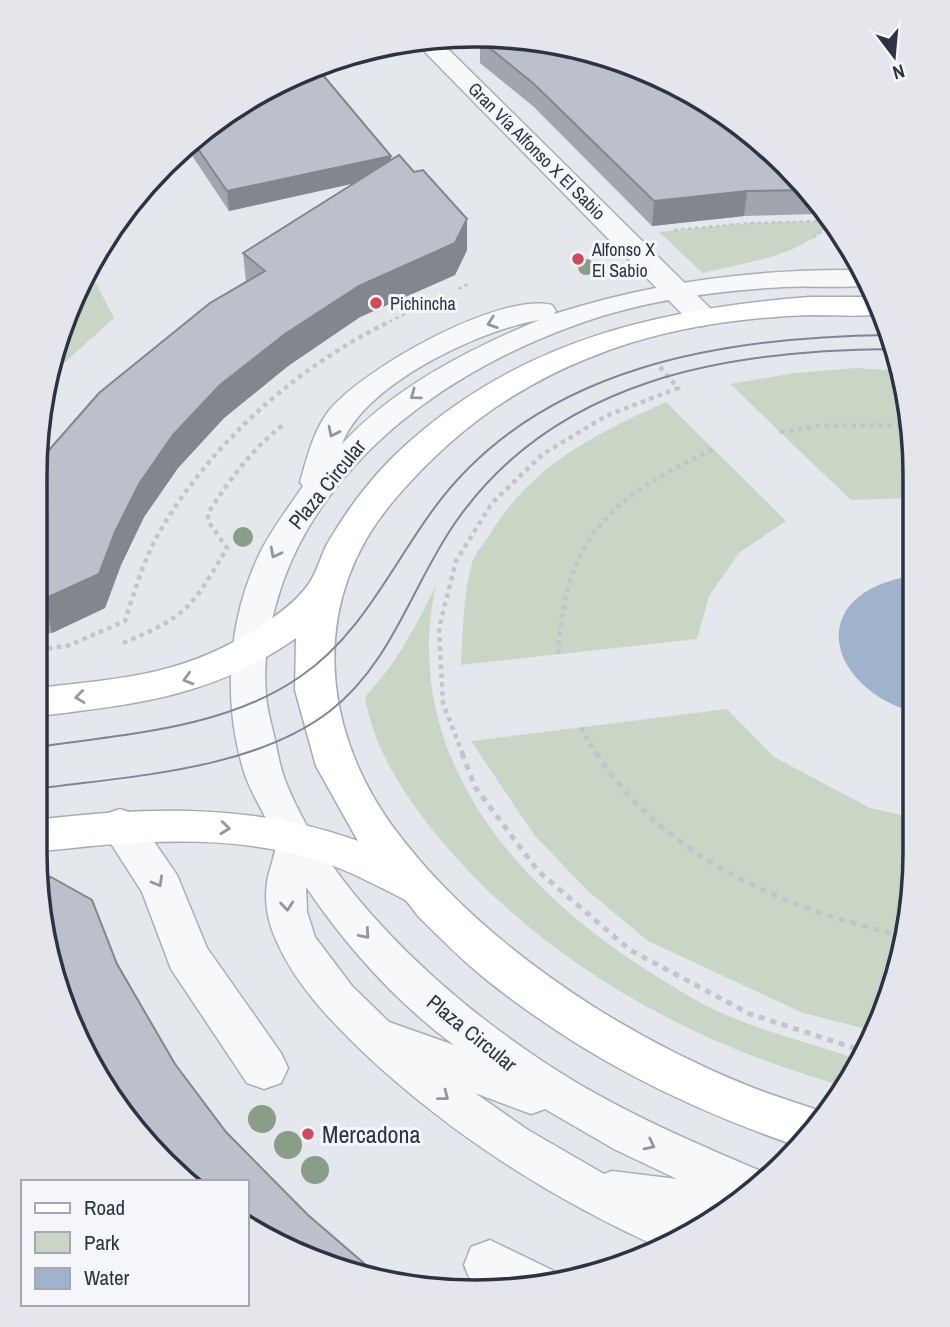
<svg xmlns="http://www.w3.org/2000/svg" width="950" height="1327" viewBox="0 0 950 1327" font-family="'Archivo Narrow',sans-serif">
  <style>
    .green { fill: #c9d6c5 }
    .water { fill: #9fb4cc }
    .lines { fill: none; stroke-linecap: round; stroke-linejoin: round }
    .lane-casing { stroke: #a9aeb7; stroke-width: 3 }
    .street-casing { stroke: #a9aeb7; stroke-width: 3 }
    .primary-casing { stroke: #a3abb8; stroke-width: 3 }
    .path-far2 { stroke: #c2c5cb; stroke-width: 2.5; stroke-dasharray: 3.5 3.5; stroke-linecap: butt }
    .path-far1 { stroke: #c2c5cb; stroke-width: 4.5; stroke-dasharray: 4.5 4.5; stroke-linecap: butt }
    .path { stroke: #c2c5cb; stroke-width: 5; stroke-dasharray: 6 6; stroke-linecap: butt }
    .lane { fill: #f7f8fa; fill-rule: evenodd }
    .street { fill: #f7f8fa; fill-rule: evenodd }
    .primary { fill: #fff; fill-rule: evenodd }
    .tram { stroke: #7d8696; stroke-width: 2 }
    .tree { fill: #899d89 }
    .wall { fill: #a1a5ae }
    .shaded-wall { fill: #83868d }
    .building { fill: #bbc0ca; stroke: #83868d; stroke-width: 2 }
    .oneway { stroke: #9196a0 }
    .oneway2 { stroke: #959aa2 }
    .poi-dot { fill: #d1495b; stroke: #f4f6f9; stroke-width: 2.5 }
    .labels { text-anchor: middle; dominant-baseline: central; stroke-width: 6; stroke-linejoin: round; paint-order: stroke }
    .far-street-label { font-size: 18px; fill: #2b3445; stroke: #f4f6f9 }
    .far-poi-label { font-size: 18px; fill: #2b3445; stroke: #f4f6f9; text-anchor: start }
    .street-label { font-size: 21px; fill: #2b3445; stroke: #f4f6f9 }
    .near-poi-label { font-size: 24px; fill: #2b3445; stroke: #f4f6f9; text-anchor: start }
    .rim { fill: none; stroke: #2b3445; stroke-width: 3.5 }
  </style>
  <rect width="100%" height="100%" fill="#e4e7ec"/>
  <path class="green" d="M827 221V227C794 258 745 262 703 273L659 232 750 223Z
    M89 270 114 318 62 365 52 368Z
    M857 368 899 371 911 417 912 498 851 500 730 384 795 373Z
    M666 402 786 521 739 553 709 596 697 639 461 665C463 632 463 595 472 563 475 554 483 544 489 536 530 466 595 434 666 402Z
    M436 585C399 751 513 885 645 969 669 984 693 1000 719 1012 763 1032 813 1044 860 1060L840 1085C685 1042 537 958 435 833 402 792 374 749 365 697 397 663 416 626 436 585Z
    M727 709 774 757 870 808 914 818V880L874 1031 803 1013 648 941 588 891 535 836 471 741Z"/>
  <path class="water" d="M912 576 913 712C826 687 803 593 912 576Z"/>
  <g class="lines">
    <defs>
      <path id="lane" d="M859 270 868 285C840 289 811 285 783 287 711 291 638 301 570 327 467 365 368 430 310 525 281 572 261 639 266 695 267 710 272 726 275 740 278 756 281 771 287 785 330 890 437 989 529 1052 603 1104 687 1140 770 1175L765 1183 663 1249C552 1199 451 1135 363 1052 329 1019 295 984 276 940 268 922 264 903 267 883 268 871 279 848 275 837 266 816 253 797 245 775 222 703 227 621 260 553 271 530 289 507 303 486L300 482C307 458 313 432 328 412 361 370 498 292 552 305L556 311 554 314C653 282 754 269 859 270ZM539 320C468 350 396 386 342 444 364 384 480 330 539 320ZM306 887C346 946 397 1003 454 1045L389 1022 352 986 315 937 307 912ZM475 1093 531 1114 545 1109 614 1149 677 1179 612 1171 604 1174 528 1130Z"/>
      <path id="street" d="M443 44 713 311 717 317 713 323 702 326 691 323 420 47Z
        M382 53 379 58C361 62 337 71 320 66L334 58Z
        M120 809 135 814 177 875 207 948 281 1053 288 1068 281 1083 264 1089 247 1083 171 969 142 892 99 825 105 814Z
        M490 1240 552 1270 557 1281C539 1286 490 1296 474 1284 469 1280 467 1271 464 1265L471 1247Z"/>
      <path id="primary" d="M809 297H876L884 314C860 317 836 315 812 315 745 317 673 327 609 350 521 382 456 428 395 499 310 597 319 725 393 827 446 899 519 959 594 1007 642 1037 694 1064 746 1085 770 1095 796 1102 820 1111L794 1145C680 1105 584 1057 488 981 465 963 443 941 422 920 416 915 411 905 405 900 395 894 365 880 353 874 255 829 139 840 35 852L36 820C145 807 253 803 358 841L316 766 295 690 296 638C212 697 136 704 38 716V688C123 678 181 676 256 629 275 617 295 603 308 585 316 574 320 559 326 546 347 509 376 471 408 443 523 340 660 309 809 297Z"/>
    </defs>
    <use href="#lane" class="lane-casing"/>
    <use href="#street" class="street-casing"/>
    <use href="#primary" class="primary-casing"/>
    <path class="path-far2" d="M674 230 750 223 827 221V218
      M813 238 827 227H832
      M458 289 470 283
      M383 325 415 309"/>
    <path class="path-far1" d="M780 432 821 426 911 425
      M123 643C188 616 192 607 227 548L208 521V513C230 479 252 449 284 424
      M39 650 70 645 125 621C135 589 145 555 163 526 215 440 297 367 387 323
      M558 654C565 536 611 497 714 449
      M581 728 597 755
      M463 755 443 703 439 628 456 561 492 503 543 454 606 416 678 388 660 367"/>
    <path class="path" d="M462 753 475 787 538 871 630 950 750 1014 866 1052
      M596 753C663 857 785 909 900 935"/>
    <use href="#lane" class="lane"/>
    <use href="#street" class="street"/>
    <use href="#primary" class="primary"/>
    <path class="tram" d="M37 747C125 734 226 729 301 676 362 634 392 565 435 507 540 365 725 337 889 335
      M36 789C129 776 252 771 330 711 392 663 412 585 455 523 555 378 729 350 893 349"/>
  </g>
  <g class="tree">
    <circle cx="586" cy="267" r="8"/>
    <circle cx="243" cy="537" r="10"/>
    <circle cx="262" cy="1119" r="14"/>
    <circle cx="288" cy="1145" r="14"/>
    <circle cx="315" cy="1170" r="14"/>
  </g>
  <path class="wall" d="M504 36 806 185 818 204 816 214 744 216 652 226 534 107 480 63V43L461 47 456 42Z
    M317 68 391 156V160L467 250 455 275 360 317 288 366 224 418 178 468 144 517 121 565 105 608 52 633 39 634 42 458 246 282 243 253 354 183 229 211 185 145Z"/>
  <path class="shaded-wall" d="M504 36 480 40V43L461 47V42Z
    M391 156 392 175 229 211 227 191Z
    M747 191 744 216 652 226 654 201Z
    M467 219V250L455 275 360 317 288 366 224 418 178 468 144 517 121 565 105 608 52 633 44 599 115 532 139 484 173 435 220 385 285 334 359 286Z"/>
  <path class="building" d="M504 36 670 81 806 185 809 190 747 191 654 201 534 84 480 40Z
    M317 68 391 156 227 191 192 140Z
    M399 155 414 172 423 170 467 219 455 243 359 286 285 334 220 385 173 435 139 484 115 532 99 574 44 599 40 600 42 458 99 393 210 303 265 271 243 253Z
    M51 877 92 900 117 964 175 1064 226 1132 308 1215 366 1265 383 1278 281 1247 247 1224V1182H184L109 1096 50 966 39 879Z"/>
  <defs><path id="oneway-chevron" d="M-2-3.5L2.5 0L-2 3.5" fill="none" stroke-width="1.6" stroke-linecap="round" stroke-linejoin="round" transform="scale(1.75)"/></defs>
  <g class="oneway">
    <use href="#oneway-chevron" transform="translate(492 323) rotate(161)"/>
    <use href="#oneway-chevron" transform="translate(415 395) rotate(144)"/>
    <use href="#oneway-chevron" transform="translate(333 432) rotate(116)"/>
    <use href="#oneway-chevron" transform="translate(275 553) rotate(118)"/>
    <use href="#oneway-chevron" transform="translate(158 882) rotate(60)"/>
    <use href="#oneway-chevron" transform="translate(287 906) rotate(85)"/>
    <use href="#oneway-chevron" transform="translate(365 934) rotate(49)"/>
    <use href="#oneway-chevron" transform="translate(444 1096) rotate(38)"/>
    <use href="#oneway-chevron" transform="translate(650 1145) rotate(27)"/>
  </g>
  <g class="oneway2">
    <use href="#oneway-chevron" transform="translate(188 679) rotate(164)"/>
    <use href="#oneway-chevron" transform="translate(80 697) rotate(173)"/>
    <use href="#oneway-chevron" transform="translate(225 828) rotate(6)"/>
  </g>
  <g class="poi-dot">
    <circle cx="578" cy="259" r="7"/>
    <circle cx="376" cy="303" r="7"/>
    <circle cx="308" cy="1134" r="7"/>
  </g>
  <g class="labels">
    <g class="far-street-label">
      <text transform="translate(537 151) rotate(45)">Gran Vía Alfonso X El Sabio</text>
    </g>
    <g class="far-poi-label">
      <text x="592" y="249">Alfonso X<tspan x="592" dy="21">El Sabio</tspan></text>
      <text x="390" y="303">Pichincha</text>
    </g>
    <g class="street-label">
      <text transform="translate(327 484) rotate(-51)">Plaza Circular</text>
      <text transform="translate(472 1033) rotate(39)">Plaza Circular</text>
    </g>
    <g class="near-poi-label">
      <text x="322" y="1134">Mercadona</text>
    </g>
  </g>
  <path d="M0 0H950V1327H0ZM475 47H475A428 428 0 0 1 903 475V852A428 428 0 0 1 475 1280H475A428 428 0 0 1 47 852V475A428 428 0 0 1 475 47Z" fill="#e4e6eb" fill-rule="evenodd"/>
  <path class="rim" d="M475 47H475A428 428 0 0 1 903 475V852A428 428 0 0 1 475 1280H475A428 428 0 0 1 47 852V475A428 428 0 0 1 475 47Z"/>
  <rect x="21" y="1180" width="228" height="126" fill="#f4f6f9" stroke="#a4a8b1" stroke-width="2"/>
  <rect x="35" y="1203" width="35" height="10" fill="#ffffff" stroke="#a4a8b1" stroke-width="2"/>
  <text x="84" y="1215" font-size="21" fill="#2b3445">Road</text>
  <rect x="35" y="1232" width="35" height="21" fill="#c9d6c5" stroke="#a4a8b1" stroke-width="2"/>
  <text x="84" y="1250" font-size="21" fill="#2b3445">Park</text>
  <rect x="35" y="1268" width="35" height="21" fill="#9fb4cc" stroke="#a4a8b1" stroke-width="2"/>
  <text x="84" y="1285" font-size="21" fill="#2b3445">Water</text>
  <g transform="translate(894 56) rotate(164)" stroke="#f4f6f9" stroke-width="5" paint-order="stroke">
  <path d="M0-5L12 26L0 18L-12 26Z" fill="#2b3445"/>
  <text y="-10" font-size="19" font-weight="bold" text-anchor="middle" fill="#2b3445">N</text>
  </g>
</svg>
